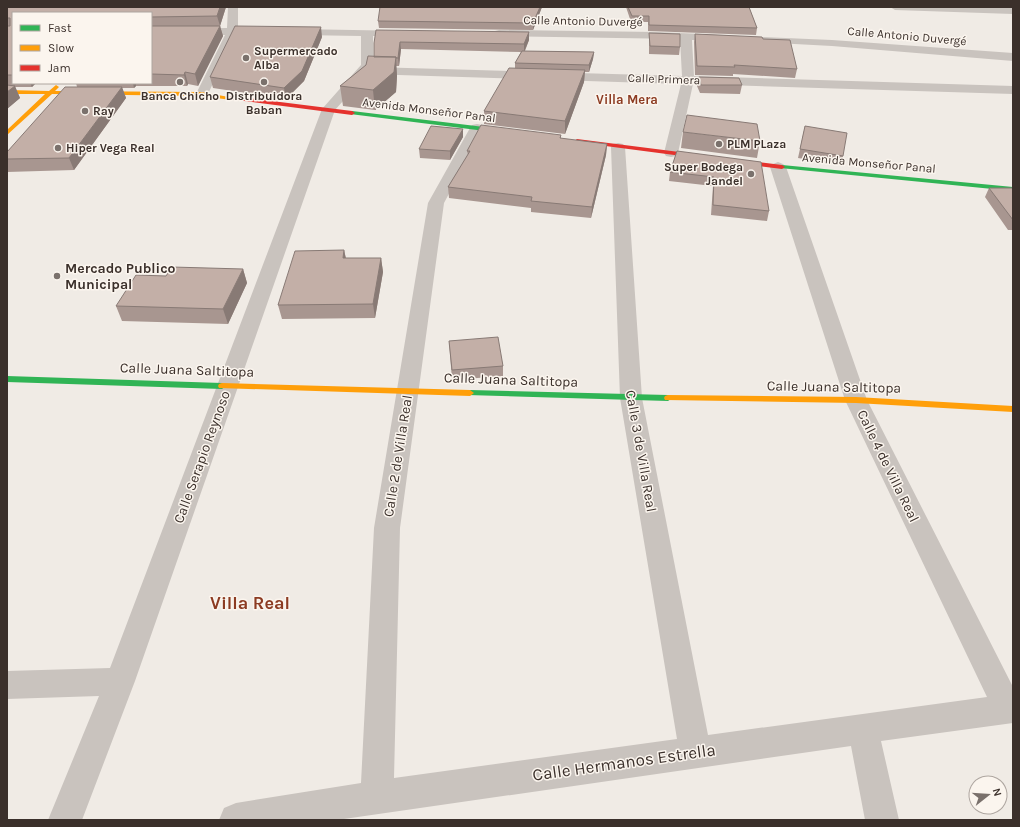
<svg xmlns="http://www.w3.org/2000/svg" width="1020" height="827" viewBox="0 0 1020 827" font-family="Karla,sans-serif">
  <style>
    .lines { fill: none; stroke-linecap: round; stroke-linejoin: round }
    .street { fill: #c9c3be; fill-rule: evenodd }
    .fast { fill: #30b455; fill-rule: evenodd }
    .slow { fill: #ff9f0a; fill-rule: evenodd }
    .jam { fill: #e5322d; fill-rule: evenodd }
    .wall { fill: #a89690 }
    .shaded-wall { fill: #887a75 }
    .building { fill: #c3afa7; stroke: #887a75 }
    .poi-dot { fill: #7a716c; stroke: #fbf5ee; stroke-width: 1.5 }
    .labels { text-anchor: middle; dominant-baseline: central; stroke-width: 3; stroke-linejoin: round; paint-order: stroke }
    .far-street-label { font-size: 12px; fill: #3b302b; stroke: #fbf5ee }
    .far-poi-label { font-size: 12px; font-weight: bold; fill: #3b302b; stroke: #fbf5ee; text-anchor: start }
    .far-neighbourhood-label { font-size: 13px; font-weight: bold; fill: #8c3b22; stroke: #fbf5ee }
    .poi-label { font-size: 14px; font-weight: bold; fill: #3b302b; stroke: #fbf5ee; text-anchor: start }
    .street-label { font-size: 14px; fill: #3b302b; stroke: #fbf5ee }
    .near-street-label { font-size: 17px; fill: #3b302b; stroke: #fbf5ee }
    .near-neighbourhood-label { font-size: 18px; font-weight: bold; fill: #8c3b22; stroke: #fbf5ee }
  </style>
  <rect width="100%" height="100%" fill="#f0ebe5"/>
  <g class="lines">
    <path class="street" d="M228 7H238V28L409 31 411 33 409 35 405 36H373V67L682 76 680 39 499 36 495 35 493 33 495 31 499 30 656 32 724 35 728 36 730 38 728 40 724 41 692 40 694 76 1013 86V94L693 84 678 153 676 156 671 157 666 156 664 153 681 84 367 74 335 110 135 681 82 820H48L99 696 7 699V671L110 668 322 109 361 65V36L236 34 208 94 207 97H197L196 94 225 35H151V29L227 28Z
      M890 7 1013 8V14L895 10Z
      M761 37 832 40 1013 53V61L832 46 757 42 755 40 757 38Z
      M477 124 482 125 484 128 444 203 400 528 394 778 677 739 620 398 611 147 613 144 618 143 623 144 625 147 642 398 708 735 987 697 845 400 770 167 773 164 778 162 783 164 786 167 867 400 1013 687V723L881 741 899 820H865L851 746 337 820H219L224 808 236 803 361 783 374 528 428 203 470 128 472 125Z"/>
    <path class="fast" d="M352 111 509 130 512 132 509 134 350 114 349 113Z
      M782 165 1013 187V191L780 168 779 167Z
      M7 376 222 383 226 386 222 389 7 382Z
      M470 390 668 395 672 398 668 401 467 395 466 393Z"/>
    <path class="slow" d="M56 85 59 87 55 91 202 92 234 98 231 100 202 96 52 94 7 135V130L45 94H7V90L49 91Z
      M222 383 470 390 474 393 470 396 219 388 218 386 219 384Z
      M668 395 856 397 1013 406V412L856 403 665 400 664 398 665 396Z"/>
    <path class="jam" d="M231 96 352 111 355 113 352 115 229 99V97Z
      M577 139 782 165 785 167 782 169 575 142 574 141Z"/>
  </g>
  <path class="wall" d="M7 7H226L220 26 223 36 198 86 188 84 187 86H136L134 88H122L126 98 74 170 7 172V152L77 87 76 83H151V13H13V83H36L32 87H15L20 98 7 109Z
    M542 7 533 30 379 28 378 21Z
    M626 7H749L757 28 756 35 648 31V22H631Z
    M529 32V40L525 51 594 52 593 59 589 72H585L584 82 565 134 484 124V111L515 68V63L521 52 401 49 399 66H396L397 76 396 92 375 110 343 106 340 86 366 65 374 57V43Z
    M649 33 680 47 679 55 649 54Z
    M695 34 763 39 797 69 795 78 733 74V76L695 75 694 42Z
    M322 37 304 81 286 99 213 88 210 77Z
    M699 77 742 85 740 94 700 93 697 86Z
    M805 126 843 156 840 165 798 158Z
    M463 129V137L450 160 420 158 419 149Z
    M683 132 760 141 757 158 681 148Z
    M561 135V139L607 144 606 155 591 218 531 212V208L449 198 448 187 468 155 467 151Z
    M677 151 769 211 767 221 711 215 713 186 669 181 670 172Z
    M989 188H1013V230H1008L985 197Z
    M344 250 346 258H381L383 272 375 318 282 319 278 305Z
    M243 269 247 283 228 324 122 321 116 306Z
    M449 341 503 366V376L452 380Z"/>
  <path class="shaded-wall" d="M220 7H226L220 26 223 36 198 86 195 74 220 26 217 16Z
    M540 7H542L533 30V23Z
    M321 27 322 37 304 81 286 99 284 88Z
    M529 32V40L524 52V44Z
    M400 42 401 49 399 66 398 58Z
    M594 52 593 59 589 72V65Z
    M396 57 397 76 396 92 375 110 373 90Z
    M585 70 584 82 565 134V121Z
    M185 72 188 84 187 86 184 75Z
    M30 83H36L32 87Z
    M133 83H136V86L134 88Z
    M15 86 20 98 7 109V92Z
    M122 87 126 98 74 170 69 158Z
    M463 129V137L450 160V151Z
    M607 144 606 155 591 218 592 207Z
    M344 250 347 265 343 258Z
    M381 258 383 272 375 318 373 304Z
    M243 269 247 283 228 324 223 309Z"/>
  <path class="building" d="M7 7H220L217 16 151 17V13H13V75H7V26H10V18H7Z
    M380 7H540L533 23 378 21Z
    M628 7H749L757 28 649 25V16H632Z
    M151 26H220L195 74 185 72 184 75 151 74Z
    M235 26 321 27 302 71 284 88 210 77Z
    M376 30 529 32 524 44 400 42 398 58H396V57H374V43Z
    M649 33 680 34V47L650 46Z
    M695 34 762 37 763 39 790 40 797 69 734 65 735 67 697 66Z
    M522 51 594 52 589 65 515 63Z
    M368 56 396 57 394 72 373 90 340 86 366 65Z
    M509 68 585 70 565 121 484 111Z
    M699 77 739 78 742 85H701Z
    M7 85 15 86 7 92Z
    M65 87H122L69 158 7 159V152Z
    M687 115 757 124 760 141 683 132Z
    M481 125 561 135 560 138 607 144 592 207 531 201 532 197 448 187 470 151H467Z
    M431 126 463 129 450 151 419 149Z
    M805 126 847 133 843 156 800 149Z
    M677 151 761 162 769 211 713 205 714 177 670 172Z
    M989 188H1013V220Z
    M344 250 343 258H381L373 304 278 305 295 251Z
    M172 267 243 269 223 309 116 306 136 275 166 276Z
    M498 337 503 366 452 370 449 341Z"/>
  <g class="poi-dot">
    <circle cx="246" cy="58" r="4"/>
    <circle cx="180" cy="82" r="4"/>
    <circle cx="264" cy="82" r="4"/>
    <circle cx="85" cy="111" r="4"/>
    <circle cx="719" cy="144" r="4"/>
    <circle cx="58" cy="148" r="4"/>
    <circle cx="751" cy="174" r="4"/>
    <circle cx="57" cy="276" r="4"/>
  </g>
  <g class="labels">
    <g class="far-street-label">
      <text transform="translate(583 21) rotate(1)">Calle Antonio Duvergé</text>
      <text transform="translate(907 36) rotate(5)">Calle Antonio Duvergé</text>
      <text transform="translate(664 79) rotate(2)">Calle Primera</text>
      <text transform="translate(429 110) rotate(7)">Avenida Monseñor Panal</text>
      <text transform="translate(869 163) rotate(5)">Avenida Monseñor Panal</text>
    </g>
    <g class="far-poi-label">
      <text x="254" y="51">Supermercado<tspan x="254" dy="14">Alba</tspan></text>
      <text x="180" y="96" text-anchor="middle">Banca Chicho</text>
      <text x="264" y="96" text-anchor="middle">Distribuidora<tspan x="264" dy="14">Baban</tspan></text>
      <text x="93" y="111">Ray</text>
      <text x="727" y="144">PLM PLaza</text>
      <text x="66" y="148">Hiper Vega Real</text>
      <text x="743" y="167" text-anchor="end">Super Bodega<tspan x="743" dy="14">Jandel</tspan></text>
    </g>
    <g class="far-neighbourhood-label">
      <text x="627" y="99">Villa Mera</text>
    </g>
    <g class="poi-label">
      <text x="65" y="268">Mercado Publico<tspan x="65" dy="16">Municipal</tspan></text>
    </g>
    <g class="street-label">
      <text transform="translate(187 370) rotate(2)">Calle Juana Saltitopa</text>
      <text transform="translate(511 380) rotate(2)">Calle Juana Saltitopa</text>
      <text transform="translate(834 387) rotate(1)">Calle Juana Saltitopa</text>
      <text transform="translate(641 451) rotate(80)">Calle 3 de Villa Real</text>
      <text transform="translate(398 456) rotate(-81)">Calle 2 de Villa Real</text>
      <text transform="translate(202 457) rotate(-70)">Calle Serapio Reynoso</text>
      <text transform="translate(888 466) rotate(64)">Calle 4 de Villa Real</text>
    </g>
    <g class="near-street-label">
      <text transform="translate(624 762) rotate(-8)">Calle Hermanos Estrella</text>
    </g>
    <g class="near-neighbourhood-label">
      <text x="250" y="603">Villa Real</text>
    </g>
  </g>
  <rect width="1020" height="827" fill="none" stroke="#3b302b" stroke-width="16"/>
  <rect x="12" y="12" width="140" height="72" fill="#fbf5ee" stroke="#aea6a0"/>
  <rect x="20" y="25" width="20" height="6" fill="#30b455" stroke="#aea6a0"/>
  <text x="48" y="32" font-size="12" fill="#3b302b">Fast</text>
  <rect x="20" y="45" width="20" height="6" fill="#ff9f0a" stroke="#aea6a0"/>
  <text x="48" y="52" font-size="12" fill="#3b302b">Slow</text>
  <rect x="20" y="65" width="20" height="6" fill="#e5322d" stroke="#aea6a0"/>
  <text x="48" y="72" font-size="12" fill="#3b302b">Jam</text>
  <g transform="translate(988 795) rotate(73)"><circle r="19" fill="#fbf5ee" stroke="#aea6a0"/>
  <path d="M0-3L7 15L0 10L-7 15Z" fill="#7a716c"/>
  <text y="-6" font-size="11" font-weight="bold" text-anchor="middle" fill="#3b302b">N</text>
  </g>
</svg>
